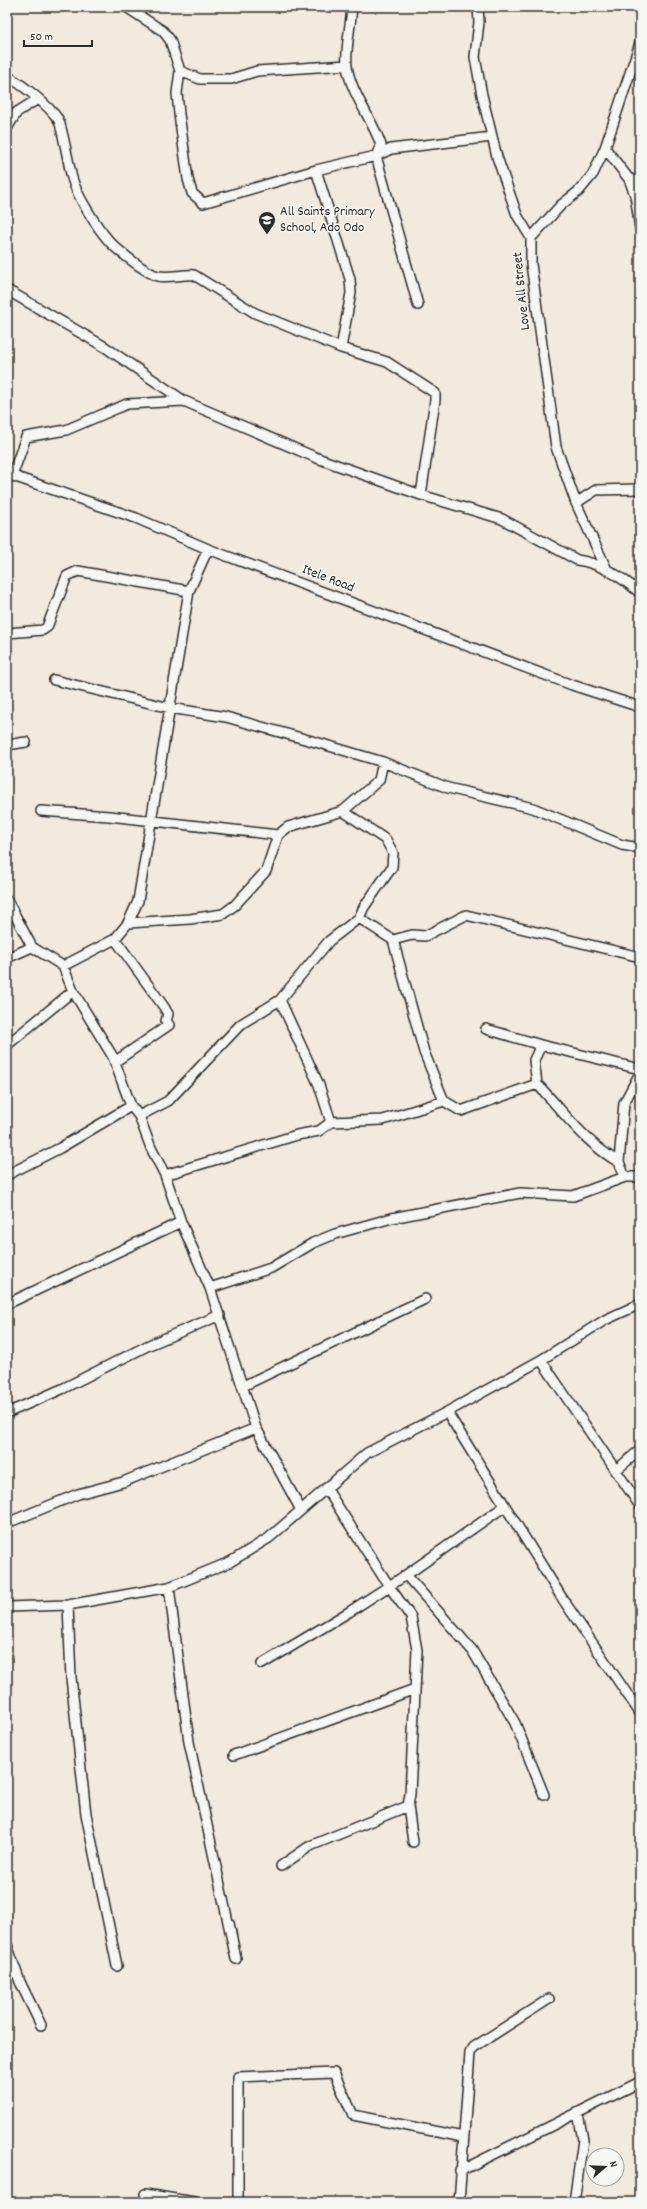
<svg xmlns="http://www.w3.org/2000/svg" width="647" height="2209" viewBox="0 0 647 2209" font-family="Dekko,sans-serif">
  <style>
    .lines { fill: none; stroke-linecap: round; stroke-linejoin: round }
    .street-casing { stroke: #2b2b2b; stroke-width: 12 }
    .street { stroke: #f6f6f2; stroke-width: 9 }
    .labels { text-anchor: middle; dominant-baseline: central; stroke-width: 3; stroke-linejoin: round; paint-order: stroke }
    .poi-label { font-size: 14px; fill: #2b2b2b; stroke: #f6f6f2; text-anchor: start }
    .street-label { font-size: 14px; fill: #2b2b2b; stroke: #f6f6f2 }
  </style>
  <rect width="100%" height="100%" fill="#f2e9df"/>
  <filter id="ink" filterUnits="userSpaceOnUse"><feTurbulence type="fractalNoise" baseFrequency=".025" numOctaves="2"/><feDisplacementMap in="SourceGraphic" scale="8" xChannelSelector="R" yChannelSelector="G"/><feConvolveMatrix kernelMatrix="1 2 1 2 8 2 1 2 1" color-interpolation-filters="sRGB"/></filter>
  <g filter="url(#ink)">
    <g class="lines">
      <defs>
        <path id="street" d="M126 7 163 31 170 40 180 71 177 93 179 114 188 179 192 193 203 203 316 170
          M352 7C351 23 345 51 347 66 351 94 372 118 381 145L376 156 418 305
          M478 7 479 22 475 57 482 95 497 157 517 215 531 238V264L556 447 576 503 607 570
          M180 71 200 79H231L257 71 347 65
          M7 76C22 84 48 105 58 119 62 125 69 167 72 178 77 196 96 226 109 241 117 250 146 273 158 276 171 278 182 274 194 275L255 313 341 348 387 362 435 393V400L421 495 502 519 577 560C600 563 623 578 640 593
          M7 128 17 112 38 99
          M605 148 629 179 635 195 640 228
          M629 179 640 181
          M531 238 561 205 579 191 593 174 605 148 640 43
          M7 290 105 347 184 401
          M341 348 351 293 350 279 316 170 376 156 391 149 492 137
          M7 474 136 518 208 549 572 685 640 707
          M12 476 26 437 66 430 127 404 184 401 317 458 421 495
          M576 503 596 490 640 489
          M7 633 43 630 47 627 67 576 78 571 189 591
          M54 680 170 708 226 717 319 743 383 762 448 788 533 808 622 845 640 848
          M7 745 26 742
          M41 811 109 816 278 835 288 827 343 811 379 780 383 762
          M7 900 32 947 63 966 73 991 113 1057 131 1106 139 1116 151 1148 165 1175 181 1222 210 1288 256 1428 301 1510
          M359 918 393 940 424 1052 444 1101
          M128 923 190 919 223 914 235 905 266 871 278 835
          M393 940 412 935 425 936 466 915 640 957
          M7 958 32 947
          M63 966 115 939 128 923 138 901 189 591 208 549
          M280 1000 319 1085 331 1122
          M486 1029 541 1045 640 1069
          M7 1045 73 991
          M113 1057 116 1061 169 1025 166 1021 168 1014 164 1007 115 939
          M537 1084 534 1060 541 1045
          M139 1116 168 1101 241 1024 280 1000 329 941 359 918 364 907 392 867 393 853 386 840 343 811
          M7 1175 60 1148 131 1106
          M165 1175 297 1135 319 1131 331 1122 383 1120 444 1101 461 1111 537 1084C563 1111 586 1144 619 1162
          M625 1177 619 1162 624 1103 640 1073
          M210 1288 271 1268 313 1243 335 1234 392 1218 520 1193 573 1196 625 1177H640
          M7 1304 181 1222
          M541 1360 640 1506
          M243 1386 425 1299
          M447 1412 562 1598 640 1713
          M7 1413 62 1389 149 1345 220 1315
          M615 1471 640 1450
          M7 1523 78 1494 123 1482 256 1428
          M406 1575 505 1506
          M169 1587 189 1742 236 1959 229 1923
          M68 1605 71 1678 86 1814 117 1966
          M7 1607 68 1605 169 1587 230 1562 269 1538 367 1453 447 1412 541 1360 605 1320 640 1304
          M262 1664 349 1612 406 1575 472 1650 515 1723 544 1795
          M234 1755 415 1689
          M408 1806 413 1842
          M281 1866 310 1846 408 1806 410 1794 417 1650 411 1617 389 1586 326 1488
          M7 1945 20 1982 41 2025
          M460 2171 640 2082
          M145 2194 194 2202
          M238 2202V2077L334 2073 353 2115 463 2137
          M459 2202 470 2053 474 2047 549 1999
          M574 2202 583 2140 578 2113"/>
      </defs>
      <use href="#street" class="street-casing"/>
      <use href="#street" class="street"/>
    </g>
  </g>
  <defs>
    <symbol id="school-pin" viewBox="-11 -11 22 30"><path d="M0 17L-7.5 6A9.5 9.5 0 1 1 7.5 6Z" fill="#2b2b2b" stroke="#f6f6f2"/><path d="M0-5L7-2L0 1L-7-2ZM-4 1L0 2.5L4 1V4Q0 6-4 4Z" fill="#fff"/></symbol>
  </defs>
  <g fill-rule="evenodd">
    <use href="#school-pin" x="257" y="210" width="20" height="27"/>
  </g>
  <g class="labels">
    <g class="poi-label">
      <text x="280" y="212">All Saints Primary<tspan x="280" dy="16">School, Ado Odo</tspan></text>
    </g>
    <g class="street-label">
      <text transform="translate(522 291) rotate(-96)">Love All Street</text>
      <text transform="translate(328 579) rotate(21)">Itele Road</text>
    </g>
  </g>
  <rect width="647" height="2209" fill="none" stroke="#f6f6f2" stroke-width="24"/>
  <rect x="12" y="12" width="623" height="2185" fill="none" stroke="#2b2b2b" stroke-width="1.5" filter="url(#ink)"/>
  <g transform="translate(605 2167) rotate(71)"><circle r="19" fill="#f6f6f2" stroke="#a5a5a2"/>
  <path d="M0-3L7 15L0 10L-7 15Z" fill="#2b2b2b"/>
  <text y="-6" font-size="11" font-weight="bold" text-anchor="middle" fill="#2b2b2b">N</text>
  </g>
  <path d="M24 40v6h68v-6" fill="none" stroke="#2b2b2b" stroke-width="2"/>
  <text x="30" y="40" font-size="12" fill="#2b2b2b" stroke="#f6f6f2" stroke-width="3" paint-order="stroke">50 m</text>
</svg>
